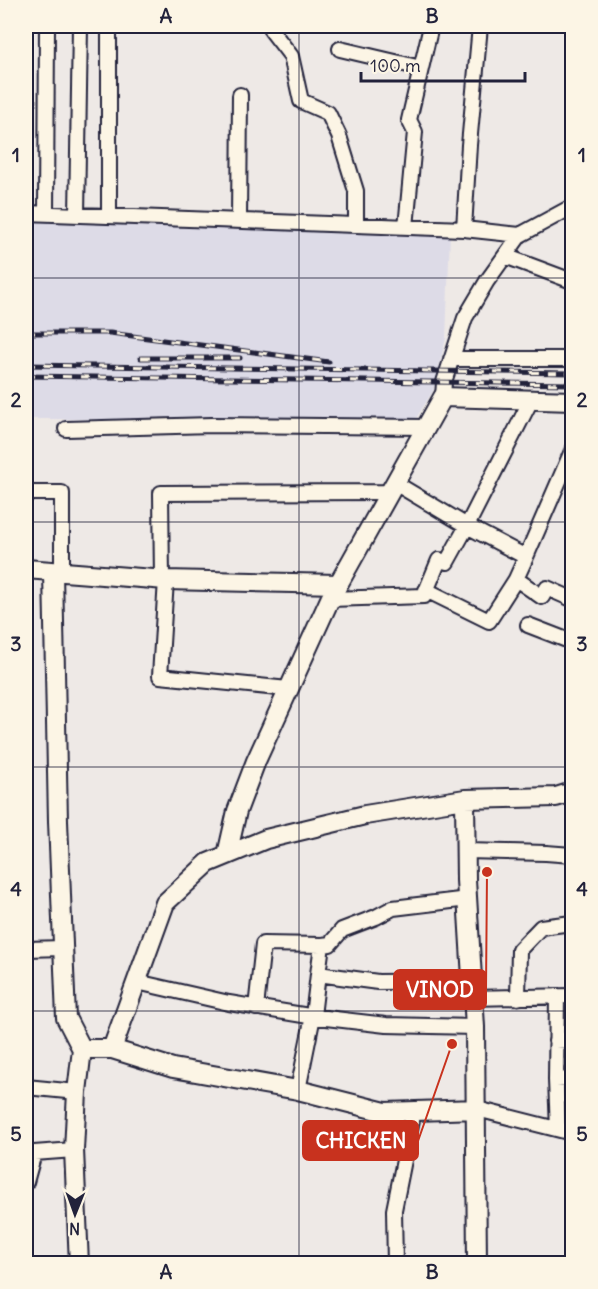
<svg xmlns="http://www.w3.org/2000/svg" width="598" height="1289" viewBox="0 0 598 1289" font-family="Delius,sans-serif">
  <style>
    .built { fill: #dddbe7 }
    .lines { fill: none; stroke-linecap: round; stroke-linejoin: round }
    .street-casing { stroke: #22223b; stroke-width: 18 }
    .secondary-casing { stroke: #22223b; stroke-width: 22 }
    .street { stroke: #fcf5e5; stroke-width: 14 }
    .secondary { stroke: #fcf5e5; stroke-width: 18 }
    .rail-casing { stroke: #22223b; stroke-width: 5 }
    .rail { stroke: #fcf5e5; stroke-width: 3; stroke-dasharray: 9; stroke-linecap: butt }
    .grid { fill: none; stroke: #22223b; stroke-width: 1.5; stroke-opacity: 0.55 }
    .leader { fill: none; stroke: #c8321e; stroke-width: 2 }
    .callout-dot { fill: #c8321e; stroke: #fcf5e5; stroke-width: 2 }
    .callout { fill: #c8321e; stroke: #c8321e; stroke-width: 2 }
    .callout-label { font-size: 21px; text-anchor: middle; font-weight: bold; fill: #fff }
    .neatline { fill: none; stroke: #22223b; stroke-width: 2 }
    .grid-label { font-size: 20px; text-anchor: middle; font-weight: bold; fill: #22223b }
  </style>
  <rect width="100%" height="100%" fill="#eee9e6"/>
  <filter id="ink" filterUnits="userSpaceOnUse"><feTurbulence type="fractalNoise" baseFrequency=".0167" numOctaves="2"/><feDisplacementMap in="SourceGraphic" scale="12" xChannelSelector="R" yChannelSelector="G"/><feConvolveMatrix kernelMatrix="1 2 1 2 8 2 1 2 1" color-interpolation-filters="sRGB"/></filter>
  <g filter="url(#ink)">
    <path class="built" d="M26 221 450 234 446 338 433 391 415 420 26 419Z"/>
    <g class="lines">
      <defs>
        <path id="street" d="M109 26V216
          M271 26V30L291 56 301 101 328 113 339 136 356 191V225
          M340 49 421 68
          M26 213 464 229
          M46 214 47 26
          M77 215 80 26
          M239 221 240 95
          M406 227 415 132 409 120 431 26
          M520 235 568 209H572
          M505 256 572 281
          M451 359H572
          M443 397 444 382 465 318 487 281 520 235 464 229 469 145 480 26
          M66 429 212 425 427 427
          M395 483 467 526 526 557 572 451
          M26 493H62V573
          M526 557 516 579 542 597 547 588 572 599
          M162 579 161 493 390 492
          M166 580 160 676 288 689
          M426 590 489 621 516 579
          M330 599 424 596 439 560 447 562 467 526 531 400
          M528 625 572 642
          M466 851 546 853 572 855
          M322 945 330 944 342 930 376 917 393 908 468 899
          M26 949 63 948
          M137 982 229 1003 309 1016 386 1025 475 1027
          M557 996 556 1080 558 1129
          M472 998 572 996
          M518 998 519 950 541 927 572 923
          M256 1008 263 944 322 945 318 974
          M556 1041 572 1040
          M556 1080 572 1079
          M26 1087 77 1092
          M298 1090 313 1016 318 974 378 982 472 981
          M477 1109 572 1133
          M26 1182 34 1153 74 1150
          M395 1264 394 1210 414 1110"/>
        <path id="secondary" d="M26 569 166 580 338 584
          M53 572 58 821 66 1018 82 1049 77 1092 74 1150 79 1264
          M465 799 466 880 475 1027 477 1264
          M227 855 237 811 256 761 330 599 443 397 572 401
          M82 1049H112L173 1068 298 1090 385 1112 477 1109
          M112 1049 165 903 208 863 266 839 365 815 465 799 556 797 572 792"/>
      </defs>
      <use href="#street" class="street-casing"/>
      <use href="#secondary" class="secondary-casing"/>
      <use href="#street" class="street"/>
      <use href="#secondary" class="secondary"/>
      <defs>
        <path id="rail" d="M26 333H110L329 362
          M141 358H240
          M26 365 572 373
          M26 376 572 384"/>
      </defs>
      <use href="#rail" class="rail-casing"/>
      <use href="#rail" class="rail"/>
    </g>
  </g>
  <path class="grid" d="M299 26V1264M26 278H572M26 522H572M26 767H572M26 1011H572"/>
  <path class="leader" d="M487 872L486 990M452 1044L418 1141"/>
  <g class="callout-dot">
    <circle cx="487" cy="872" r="6"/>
    <circle cx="452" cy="1044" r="6"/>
  </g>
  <g class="callout">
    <rect x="394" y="970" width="92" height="39" rx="6"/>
    <rect x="303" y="1121" width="115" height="39" rx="6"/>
  </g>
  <g class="callout-label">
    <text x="440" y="997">VINOD</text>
    <text x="361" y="1148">CHICKEN</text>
  </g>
  <rect width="598" height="1289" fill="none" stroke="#fcf5e5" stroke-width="66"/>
  <g transform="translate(75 1214) rotate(181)" stroke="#fcf5e5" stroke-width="4.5" paint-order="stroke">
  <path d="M0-4.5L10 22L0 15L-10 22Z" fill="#22223b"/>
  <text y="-9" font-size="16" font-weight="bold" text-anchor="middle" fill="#22223b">N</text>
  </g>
  <path d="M361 72v9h164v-9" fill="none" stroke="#22223b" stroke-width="3"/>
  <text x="370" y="72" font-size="18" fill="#22223b" stroke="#fcf5e5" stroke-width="4.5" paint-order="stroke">100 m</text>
  <rect x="33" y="33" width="532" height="1223" class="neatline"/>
  <g class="grid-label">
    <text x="166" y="23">A</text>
    <text x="432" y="23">B</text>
    <text x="16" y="162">1</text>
    <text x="582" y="162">1</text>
    <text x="16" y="407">2</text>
    <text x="582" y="407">2</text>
    <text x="16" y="651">3</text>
    <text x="582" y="651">3</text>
    <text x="16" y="896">4</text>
    <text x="582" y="896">4</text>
    <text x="16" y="1141">5</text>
    <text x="582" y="1141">5</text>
    <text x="166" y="1279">A</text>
    <text x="432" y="1279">B</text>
  </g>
</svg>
